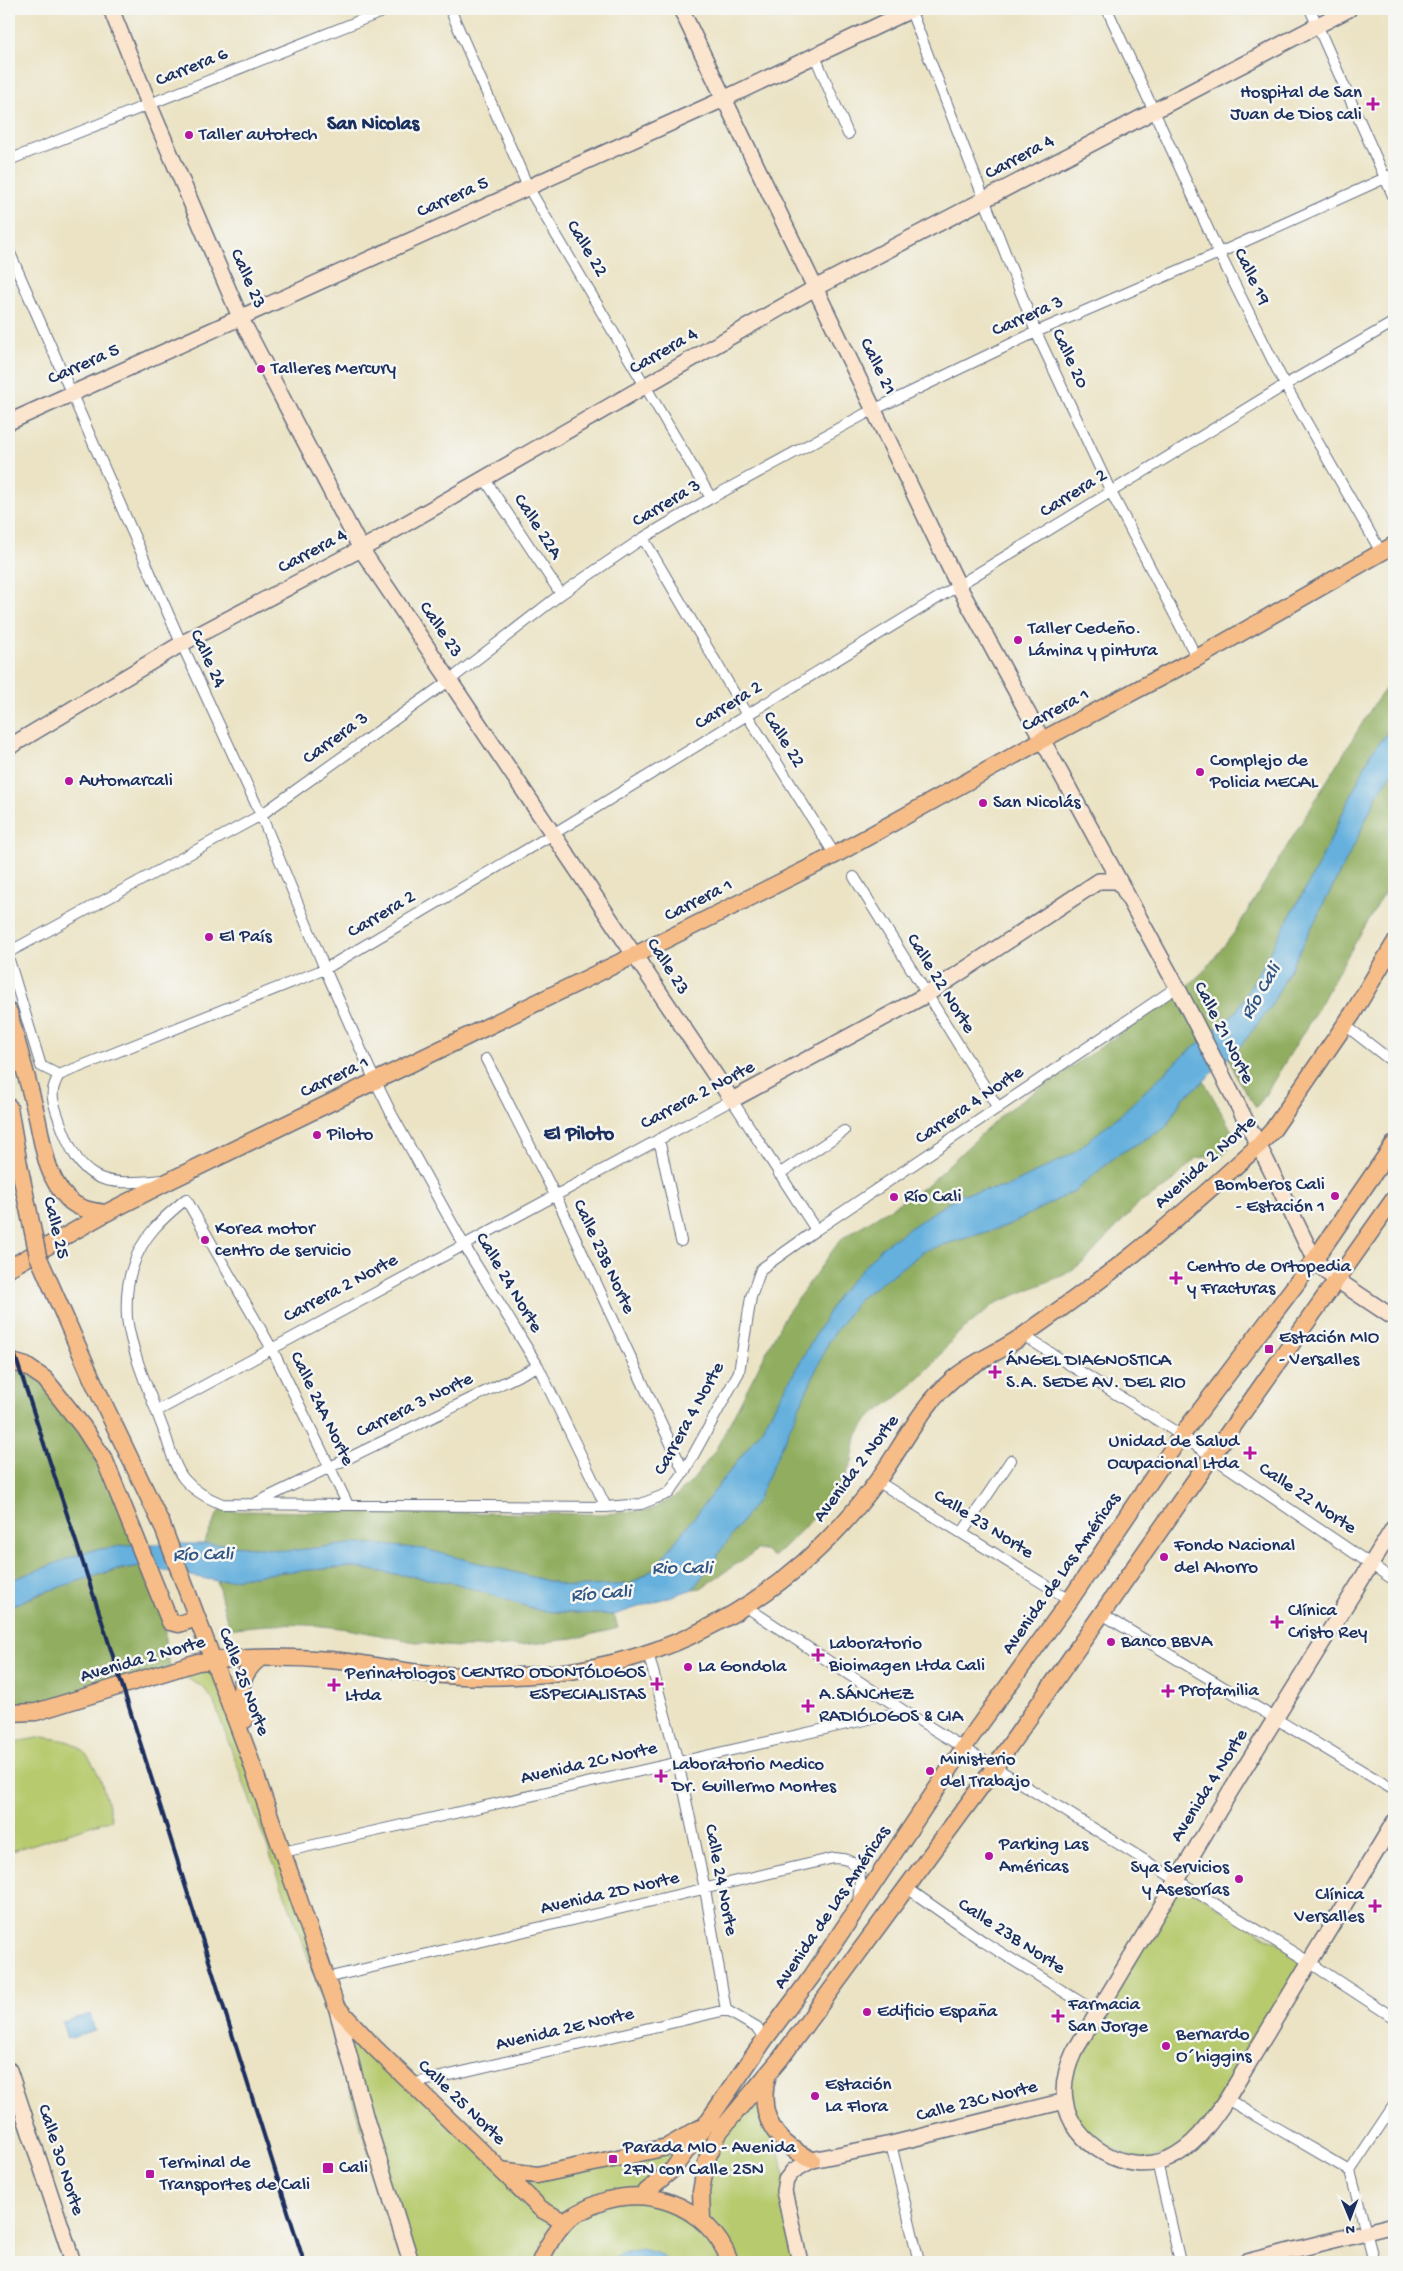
<svg xmlns="http://www.w3.org/2000/svg" width="1403" height="2271" viewBox="0 0 1403 2271" font-family="'Gochi Hand',sans-serif">
  <style>
    .green { fill: #b7ca6e; stroke: #697c66 }
    .forest { fill: #91ae61; stroke: #566e60 }
    .water { fill: #65b0dd; stroke: #40709e }
    .lines { fill: none; stroke-linecap: round; stroke-linejoin: round }
    .street-casing { stroke: #646e82; stroke-width: 12 }
    .secondary-casing { stroke: #646e82; stroke-width: 18 }
    .primary-casing { stroke: #646e82; stroke-width: 19 }
    .street { stroke: #fff; stroke-width: 10 }
    .secondary { stroke: #fce5cf; stroke-width: 15 }
    .primary { stroke: #f7bd88; stroke-width: 16 }
    .rail { stroke: #1b2f5e; stroke-width: 4 }
    .primary-bridge-casing { stroke: #646e82; stroke-width: 19; stroke-linecap: butt }
    .primary-bridge { stroke: #f7bd88; stroke-width: 16 }
    .poi-dot { fill: #b5179e; stroke: #f6f6f2; stroke-width: 2 }
    .labels { text-anchor: middle; dominant-baseline: central; stroke-width: 5; stroke-linejoin: round; paint-order: stroke }
    .street-label { font-size: 19px; fill: #1b2f5e; stroke: #f6f6f2 }
    .poi-label { font-size: 19px; fill: #1b2f5e; stroke: #f6f6f2; text-anchor: start }
    .neighbourhood-label { font-size: 20px; font-weight: bold; fill: #1b2f5e; stroke: #f6f6f2 }
    .water-label { font-size: 20px; font-style: italic; fill: #315684; stroke: #f6f6f2 }
  </style>
  <rect width="100%" height="100%" fill="#f6f6f2"/>
  <filter id="ink" filterUnits="userSpaceOnUse"><feTurbulence type="fractalNoise" baseFrequency=".02" numOctaves="2"/><feDisplacementMap in="SourceGraphic" scale="10" xChannelSelector="R" yChannelSelector="G"/><feConvolveMatrix kernelMatrix="1 2 1 2 8 2 1 2 1" color-interpolation-filters="sRGB"/></filter>
  <filter id="wash" filterUnits="userSpaceOnUse"><feTurbulence type="fractalNoise" baseFrequency=".0096" numOctaves="4" result="noise"/><feDisplacementMap in="SourceGraphic" scale="20" xChannelSelector="R" yChannelSelector="G"/><feGaussianBlur stdDeviation="1.12" result="paint"/><feColorMatrix in="noise" values="0 0 0 0 0 0 0 0 0 0 0 0 0 0 0 0 0 1.4 0 .05"/><feComposite in="paint" operator="in"/></filter>
  <g filter="url(#wash)">
    <rect width="100%" height="100%" fill="#ebe3c4"/>
    <path class="green" d="M214 1660 336 2006 501 2170 537 2175 613 2159 706 2124 641 2195 701 2219 708 2156 769 2073 764 2095 786 2180 800 2262H411L367 2125 378 2183 319 1987 213 1700 203 1687 171 1670Z
      M43 1737C54 1739 67 1739 77 1746 99 1761 105 1795 112 1819L9 1852V1747L21 1741Z
      M1176 1881 1309 1962 1191 2145 1140 2163 1079 2132 1065 2080Z"/>
    <path class="forest" d="M1394 677V726L1372 751 1316 870 1236 1012 1175 1063 1120 1115 1071 1155 1007 1187 961 1194 839 1294 760 1432 654 1569 630 1584 571 1587 424 1549 359 1543 289 1551 225 1544 203 1545 219 1511 606 1514 651 1510 675 1497 692 1481 715 1451 785 1316 841 1239 926 1186 1005 1112 1180 993 1204 971 1234 933 1374 704Z
      M1394 770V877L1335 977 1320 1005 1262 1100 1256 1107 1238 1080 1229 1058 1242 1044 1270 1008 1355 843 1378 793Z
      M1204 1081 1234 1135 1229 1147 1223 1155 1196 1158 1168 1186 1138 1204 1084 1262 1064 1275 996 1303 955 1336 933 1364 905 1391 869 1418 856 1437 852 1461 843 1481 807 1525 773 1557 765 1550H757L701 1588 693 1589 729 1537 829 1341 859 1299 926 1250 1006 1226 1076 1190 1117 1155 1165 1128 1182 1099Z
      M9 1361 26 1366 83 1427 136 1544 88 1551 9 1581Z
      M140 1566 165 1621V1648L171 1670 9 1713V1607C51 1589 95 1573 140 1566Z
      M349 1567 455 1583 541 1611 614 1615 618 1628C567 1642 512 1648 459 1647 416 1645 375 1632 332 1627 297 1623 264 1624 229 1629L217 1581 283 1572Z"/>
    <path class="water" d="M1394 726V770L1378 793 1355 843 1270 1008 1242 1044 1204 1081 1182 1099 1165 1128 1117 1155 1076 1190 1006 1226 926 1250 859 1299 829 1341 758 1499 693 1589 614 1615 541 1611 455 1583 349 1567 283 1572 217 1581 140 1566 110 1571 41 1593 9 1607V1581L88 1551 136 1544H224L289 1551 359 1543 424 1549 571 1587 631 1584 654 1569 760 1432 839 1294 883 1246 961 1194 1007 1187 1071 1155 1120 1115 1175 1063 1236 1012 1316 870 1372 751Z
      M90 2014 95 2031 67 2039 62 2022Z
      M641 2249 657 2253 670 2262H610L623 2253Z"/>
  </g>
  <g filter="url(#ink)">
    <g class="lines">
      <defs>
        <path id="street" d="M450 9 528 187 711 498
          M910 9 1036 332 1111 492 1197 658
          M1107 9 1219 253 1285 385 1381 552
          M1310 9 1394 198
          M814 54 848 134
          M9 160 389 9
          M9 251 178 636 261 815 325 969 370 1070 392 1115 464 1245 538 1366 606 1507
          M484 478 561 594
          M643 538 747 715 835 855
          M854 877 998 1108
          M9 952 261 815 450 680 561 594 643 538 711 498 865 414 1036 332 1219 253 1394 174
          M9 960 41 1066 59 1075
          M1345 1025 1394 1063
          M486 1059 560 1205 684 1472
          M659 1139 681 1241
          M779 1174 844 1131
          M163 1180C102 1186 82 1184 60 1122 53 1101 48 1094 59 1075L325 969 553 834 1285 385 1394 322
          M1024 1336 1173 1430 1394 1580
          M157 1411 732 1100 816 1230
          M877 1481 1070 1600
          M256 1503 538 1366
          M348 1505 272 1349 186 1199C163 1218 142 1236 133 1266 127 1282 126 1301 127 1318 131 1352 153 1401 165 1434 170 1448 174 1467 184 1479 194 1491 207 1498 222 1504L606 1507 641 1504 669 1493 684 1472 739 1372 751 1297 761 1269 816 1230 1177 987
          M962 1533 1011 1460
          M745 1606 904 1711 1309 1962 1394 2018
          M1102 1614 1394 1790
          M648 1653 678 1762 705 1889 726 2010 757 2028 765 2039
          M283 1852 904 1711
          M907 1888 984 1942 1098 2013
          M326 1978 834 1858C865 1859 861 1878 858 1902
          M411 2084 726 2010
          M1227 2099 1350 2171
          M891 2144 919 2262
          M1157 2162 1180 2262
          M1374 2262 1350 2171 1394 2105"/>
        <path id="secondary" d="M111 9 149 104 240 317 361 549 732 1100 926 995 1099 881H1118
          M681 9 958 585 1177 987 1266 1160 1307 1245 1320 1265 1331 1276 1394 1318
          M9 422 715 103 913 9
          M9 747 181 644 374 542 815 288 1349 9
          M1394 1527 1231 1790 1074 2052C1067 2067 1062 2083 1065 2100 1071 2145 1127 2176 1168 2159 1195 2147 1211 2122 1227 2099L1394 1822
          M336 2006 366 2119 411 2262
          M9 2070 73 2262
          M800 2262 784 2191 786 2180 793 2171 812 2160 891 2144 1065 2101
          M1246 2262 1394 2225"/>
        <path id="primary" d="M9 1012C17 1044 27 1077 35 1109 43 1140 44 1174 67 1198 77 1209 92 1211 106 1213
          M9 1107 19 1165
          M9 1268 106 1213 171 1180 635 955 835 855 1042 740 1197 658 1394 545
          M9 1361 26 1366 45 1379 83 1427 105 1461 170 1622 179 1624 197 1618
          M93 1381 162 1525 247 1750 336 2006 374 2047 541 2209 564 2222
          M9 1713 36 1712 198 1662C241 1657 287 1656 330 1660 358 1662 384 1668 412 1672 473 1679 533 1679 594 1667 708 1645 810 1575 878 1480 902 1447 921 1406 953 1379 975 1360 1005 1350 1028 1332 1062 1308 1097 1283 1130 1257 1174 1222 1217 1183 1259 1145L1272 1131 1353 1013 1394 944
          M245 1720C237 1698 239 1674 259 1659
          M768 2074C756 2115 775 2143 812 2160
          M501 2170 537 2175 613 2159 667 2147 700 2128
          M641 2196 673 2169 706 2124 765 2039 812 1976 971 1737 1070 1600 1181 1436 1315 1259 1394 1144
          M702 2219 701 2192 704 2174 708 2156 720 2131 781 2058 982 1785 1212 1456 1394 1199
          M540 2262C546 2248 553 2235 564 2223 569 2217 578 2213 586 2209 640 2179 709 2204 730 2262"/>
      </defs>
      <use href="#street" class="street-casing"/>
      <use href="#secondary" class="secondary-casing"/>
      <use href="#primary" class="primary-casing"/>
      <use href="#street" class="street"/>
      <use href="#secondary" class="secondary"/>
      <use href="#primary" class="primary"/>
      <path class="rail" d="M9 1337 99 1612 304 2262"/>
      <defs>
        <path id="primary-bridge" d="M19 1165 38 1256 93 1381"/>
      </defs>
      <use href="#primary-bridge" class="primary-bridge-casing"/>
      <use href="#primary-bridge" class="primary-bridge"/>
    </g>
  </g>
  <g class="poi-dot">
    <path d="M1370.5 96.5h5v5h5v5h-5v5h-5v-5h-5v-5h5z"/>
    <circle cx="189" cy="135" r="5"/>
    <circle cx="261" cy="369" r="5"/>
    <circle cx="1018" cy="640" r="5"/>
    <circle cx="1200" cy="772" r="5"/>
    <circle cx="69" cy="781" r="5"/>
    <circle cx="983" cy="803" r="5"/>
    <circle cx="209" cy="937" r="5"/>
    <circle cx="317" cy="1135" r="5"/>
    <circle cx="1335" cy="1196" r="5"/>
    <circle cx="894" cy="1197" r="5"/>
    <circle cx="205" cy="1240" r="5"/>
    <path d="M1173.5 1270.5h5v5h5v5h-5v5h-5v-5h-5v-5h5z"/>
    <rect x="1264" y="1344" width="10" height="10" rx="2.5"/>
    <path d="M992.5 1364.5h5v5h5v5h-5v5h-5v-5h-5v-5h5z"/>
    <path d="M1247.5 1445.5h5v5h5v5h-5v5h-5v-5h-5v-5h5z"/>
    <circle cx="1164" cy="1557" r="5"/>
    <path d="M1274.5 1614.5h5v5h5v5h-5v5h-5v-5h-5v-5h5z"/>
    <circle cx="1111" cy="1642" r="5"/>
    <path d="M815.5 1647.5h5v5h5v5h-5v5h-5v-5h-5v-5h5z"/>
    <circle cx="688" cy="1667" r="5"/>
    <path d="M654.5 1676.5h5v5h5v5h-5v5h-5v-5h-5v-5h5z"/>
    <path d="M331.5 1677.5h5v5h5v5h-5v5h-5v-5h-5v-5h5z"/>
    <path d="M1165.5 1683.5h5v5h5v5h-5v5h-5v-5h-5v-5h5z"/>
    <path d="M805.5 1698.5h5v5h5v5h-5v5h-5v-5h-5v-5h5z"/>
    <circle cx="930" cy="1771" r="5"/>
    <path d="M658.5 1768.5h5v5h5v5h-5v5h-5v-5h-5v-5h5z"/>
    <circle cx="989" cy="1856" r="5"/>
    <circle cx="1239" cy="1879" r="5"/>
    <path d="M1372.5 1898.5h5v5h5v5h-5v5h-5v-5h-5v-5h5z"/>
    <circle cx="867" cy="2012" r="5"/>
    <path d="M1055.5 2008.5h5v5h5v5h-5v5h-5v-5h-5v-5h5z"/>
    <circle cx="1166" cy="2046" r="5"/>
    <circle cx="815" cy="2096" r="5"/>
    <rect x="608" y="2154" width="10" height="10" rx="2.5"/>
    <rect x="322" y="2162" width="12" height="12" rx="2.5"/>
    <rect x="145" y="2169" width="10" height="10" rx="2.5"/>
  </g>
  <g class="labels">
    <g class="street-label">
      <text transform="translate(192 68) rotate(-22)">Carrera 6</text>
      <text transform="translate(1020 158) rotate(-28)">Carrera 4</text>
      <text transform="translate(453 198) rotate(-24)">Carrera 5</text>
      <text transform="translate(586 249) rotate(59)">Calle 22</text>
      <text transform="translate(1251 277) rotate(64)">Calle 19</text>
      <text transform="translate(247 279) rotate(66)">Calle 23</text>
      <text transform="translate(1028 317) rotate(-24)">Carrera 3</text>
      <text transform="translate(664 352) rotate(-30)">Carrera 4</text>
      <text transform="translate(1069 359) rotate(65)">Calle 20</text>
      <text transform="translate(84 365) rotate(-24)">Carrera 5</text>
      <text transform="translate(877 367) rotate(64)">Calle 21</text>
      <text transform="translate(1074 494) rotate(-32)">Carrera 2</text>
      <text transform="translate(667 504) rotate(-31)">Carrera 3</text>
      <text transform="translate(537 527) rotate(57)">Calle 22A</text>
      <text transform="translate(313 552) rotate(-28)">Carrera 4</text>
      <text transform="translate(440 630) rotate(56)">Calle 23</text>
      <text transform="translate(207 659) rotate(65)">Calle 24</text>
      <text transform="translate(729 706) rotate(-32)">Carrera 2</text>
      <text transform="translate(1056 711) rotate(-28)">Carrera 1</text>
      <text transform="translate(336 739) rotate(-36)">Carrera 3</text>
      <text transform="translate(783 740) rotate(58)">Calle 22</text>
      <text transform="translate(699 901) rotate(-27)">Carrera 1</text>
      <text transform="translate(382 915) rotate(-31)">Carrera 2</text>
      <text transform="translate(667 967) rotate(57)">Calle 23</text>
      <text transform="translate(940 984) rotate(58)">Calle 22 Norte</text>
      <text transform="translate(1223 1033) rotate(63)">Calle 21 Norte</text>
      <text transform="translate(335 1078) rotate(-26)">Carrera 1</text>
      <text transform="translate(698 1096) rotate(-28)">Carrera 2 Norte</text>
      <text transform="translate(970 1106) rotate(-34)">Carrera 4 Norte</text>
      <text transform="translate(1206 1163) rotate(-42)">Avenida 2 Norte</text>
      <text transform="translate(55 1228) rotate(76)">Calle 25</text>
      <text transform="translate(603 1257) rotate(65)">Calle 23B Norte</text>
      <text transform="translate(508 1283) rotate(59)">Calle 24 Norte</text>
      <text transform="translate(341 1289) rotate(-28)">Carrera 2 Norte</text>
      <text transform="translate(415 1406) rotate(-26)">Carrera 3 Norte</text>
      <text transform="translate(321 1409) rotate(64)">Calle 24A Norte</text>
      <text transform="translate(690 1419) rotate(-61)">Carrera 4 Norte</text>
      <text transform="translate(857 1469) rotate(-53)">Avenida 2 Norte</text>
      <text transform="translate(1307 1499) rotate(34)">Calle 22 Norte</text>
      <text transform="translate(983 1525) rotate(32)">Calle 23 Norte</text>
      <text transform="translate(1062 1574) rotate(-55)">Avenida de Las Américas</text>
      <text transform="translate(143 1660) rotate(-16)">Avenida 2 Norte</text>
      <text transform="translate(243 1682) rotate(69)">Calle 25 Norte</text>
      <text transform="translate(589 1764) rotate(-13)">Avenida 2C Norte</text>
      <text transform="translate(1210 1786) rotate(-58)">Avenida 4 Norte</text>
      <text transform="translate(720 1880) rotate(79)">Calle 24 Norte</text>
      <text transform="translate(610 1894) rotate(-13)">Avenida 2D Norte</text>
      <text transform="translate(833 1908) rotate(-56)">Avenida de Las Américas</text>
      <text transform="translate(1011 1937) rotate(33)">Calle 23B Norte</text>
      <text transform="translate(565 2030) rotate(-13)">Avenida 2E Norte</text>
      <text transform="translate(977 2102) rotate(-14)">Calle 23C Norte</text>
      <text transform="translate(461 2103) rotate(44)">Calle 25 Norte</text>
      <text transform="translate(60 2160) rotate(72)">Calle 30 Norte</text>
    </g>
    <g class="poi-label">
      <text x="1362" y="93" text-anchor="end">Hospital de San<tspan x="1362" dy="22">Juan de Dios cali</tspan></text>
      <text x="199" y="135">Taller autotech</text>
      <text x="271" y="369">Talleres Mercury</text>
      <text x="1028" y="629">Taller Cedeño.<tspan x="1028" dy="22">Lámina y pintura</tspan></text>
      <text x="1210" y="761">Complejo de<tspan x="1210" dy="22">Policia MECAL</tspan></text>
      <text x="79" y="781">Automarcali</text>
      <text x="993" y="803">San Nicolás</text>
      <text x="219" y="937">El País</text>
      <text x="327" y="1135">Piloto</text>
      <text x="1325" y="1185" text-anchor="end">Bomberos Cali<tspan x="1325" dy="22">- Estación 1</tspan></text>
      <text x="904" y="1197">Río Cali</text>
      <text x="215" y="1229">Korea motor<tspan x="215" dy="22">centro de servicio</tspan></text>
      <text x="1187" y="1267">Centro de Ortopedia<tspan x="1187" dy="22">y Fracturas</tspan></text>
      <text x="1279" y="1338">Estación MIO<tspan x="1279" dy="22">- Versalles</tspan></text>
      <text x="1006" y="1361">ÁNGEL DIAGNOSTICA<tspan x="1006" dy="22">S.A. SEDE AV. DEL RIO</tspan></text>
      <text x="1239" y="1442" text-anchor="end">Unidad de Salud<tspan x="1239" dy="22">Ocupacional Ltda</tspan></text>
      <text x="1174" y="1546">Fondo Nacional<tspan x="1174" dy="22">del Ahorro</tspan></text>
      <text x="1288" y="1611">Clínica<tspan x="1288" dy="22">Cristo Rey</tspan></text>
      <text x="1121" y="1642">Banco BBVA</text>
      <text x="829" y="1644">Laboratorio<tspan x="829" dy="22">Bioimagen Ltda Cali</tspan></text>
      <text x="698" y="1667">La Gondola</text>
      <text x="646" y="1673" text-anchor="end">CENTRO ODONTÓLOGOS<tspan x="646" dy="22">ESPECIALISTAS</tspan></text>
      <text x="345" y="1674">Perinatologos<tspan x="345" dy="22">Ltda</tspan></text>
      <text x="1179" y="1691">Profamilia</text>
      <text x="819" y="1695">A.SÁNCHEZ<tspan x="819" dy="22">RADIÓLOGOS &amp; CIA</tspan></text>
      <text x="940" y="1760">Ministerio<tspan x="940" dy="22">del Trabajo</tspan></text>
      <text x="672" y="1765">Laboratorio Medico<tspan x="672" dy="22">Dr. Guillermo Montes</tspan></text>
      <text x="999" y="1845">Parking Las<tspan x="999" dy="22">Américas</tspan></text>
      <text x="1229" y="1868" text-anchor="end">Sya Servicios<tspan x="1229" dy="22">y Asesorías</tspan></text>
      <text x="1364" y="1895" text-anchor="end">Clínica<tspan x="1364" dy="22">Versalles</tspan></text>
      <text x="1068" y="2005">Farmacia<tspan x="1068" dy="22">San Jorge</tspan></text>
      <text x="877" y="2012">Edificio España</text>
      <text x="1176" y="2035">Bernardo<tspan x="1176" dy="22">O´higgins</tspan></text>
      <text x="825" y="2085">Estación<tspan x="825" dy="22">La Flora</tspan></text>
      <text x="623" y="2148">Parada MIO - Avenida<tspan x="623" dy="22">2FN con Calle 25N</tspan></text>
      <text x="160" y="2163">Terminal de<tspan x="160" dy="22">Transportes de Cali</tspan></text>
      <text x="339" y="2168">Cali</text>
    </g>
    <g class="neighbourhood-label">
      <text x="373" y="125">San Nicolas</text>
      <text x="579" y="1135">El Piloto</text>
    </g>
    <g class="water-label">
      <text transform="translate(1262 992) rotate(-60)">Río Cali</text>
      <text transform="translate(203 1556) rotate(-1)">Río Cali</text>
      <text x="682" y="1569">Rio Cali</text>
      <text transform="translate(601 1595) rotate(-4)">Río Cali</text>
    </g>
  </g>
  <rect width="1403" height="2271" fill="none" stroke="#f6f6f2" stroke-width="30"/>
  <g transform="translate(1350 2218) rotate(179)" stroke="#f6f6f2" stroke-width="4" paint-order="stroke">
  <path d="M0-4L9 19L0 12L-9 19Z" fill="#1b2f5e"/>
  <text y="-8" font-size="14" font-weight="bold" text-anchor="middle" fill="#1b2f5e">N</text>
  </g>
</svg>
